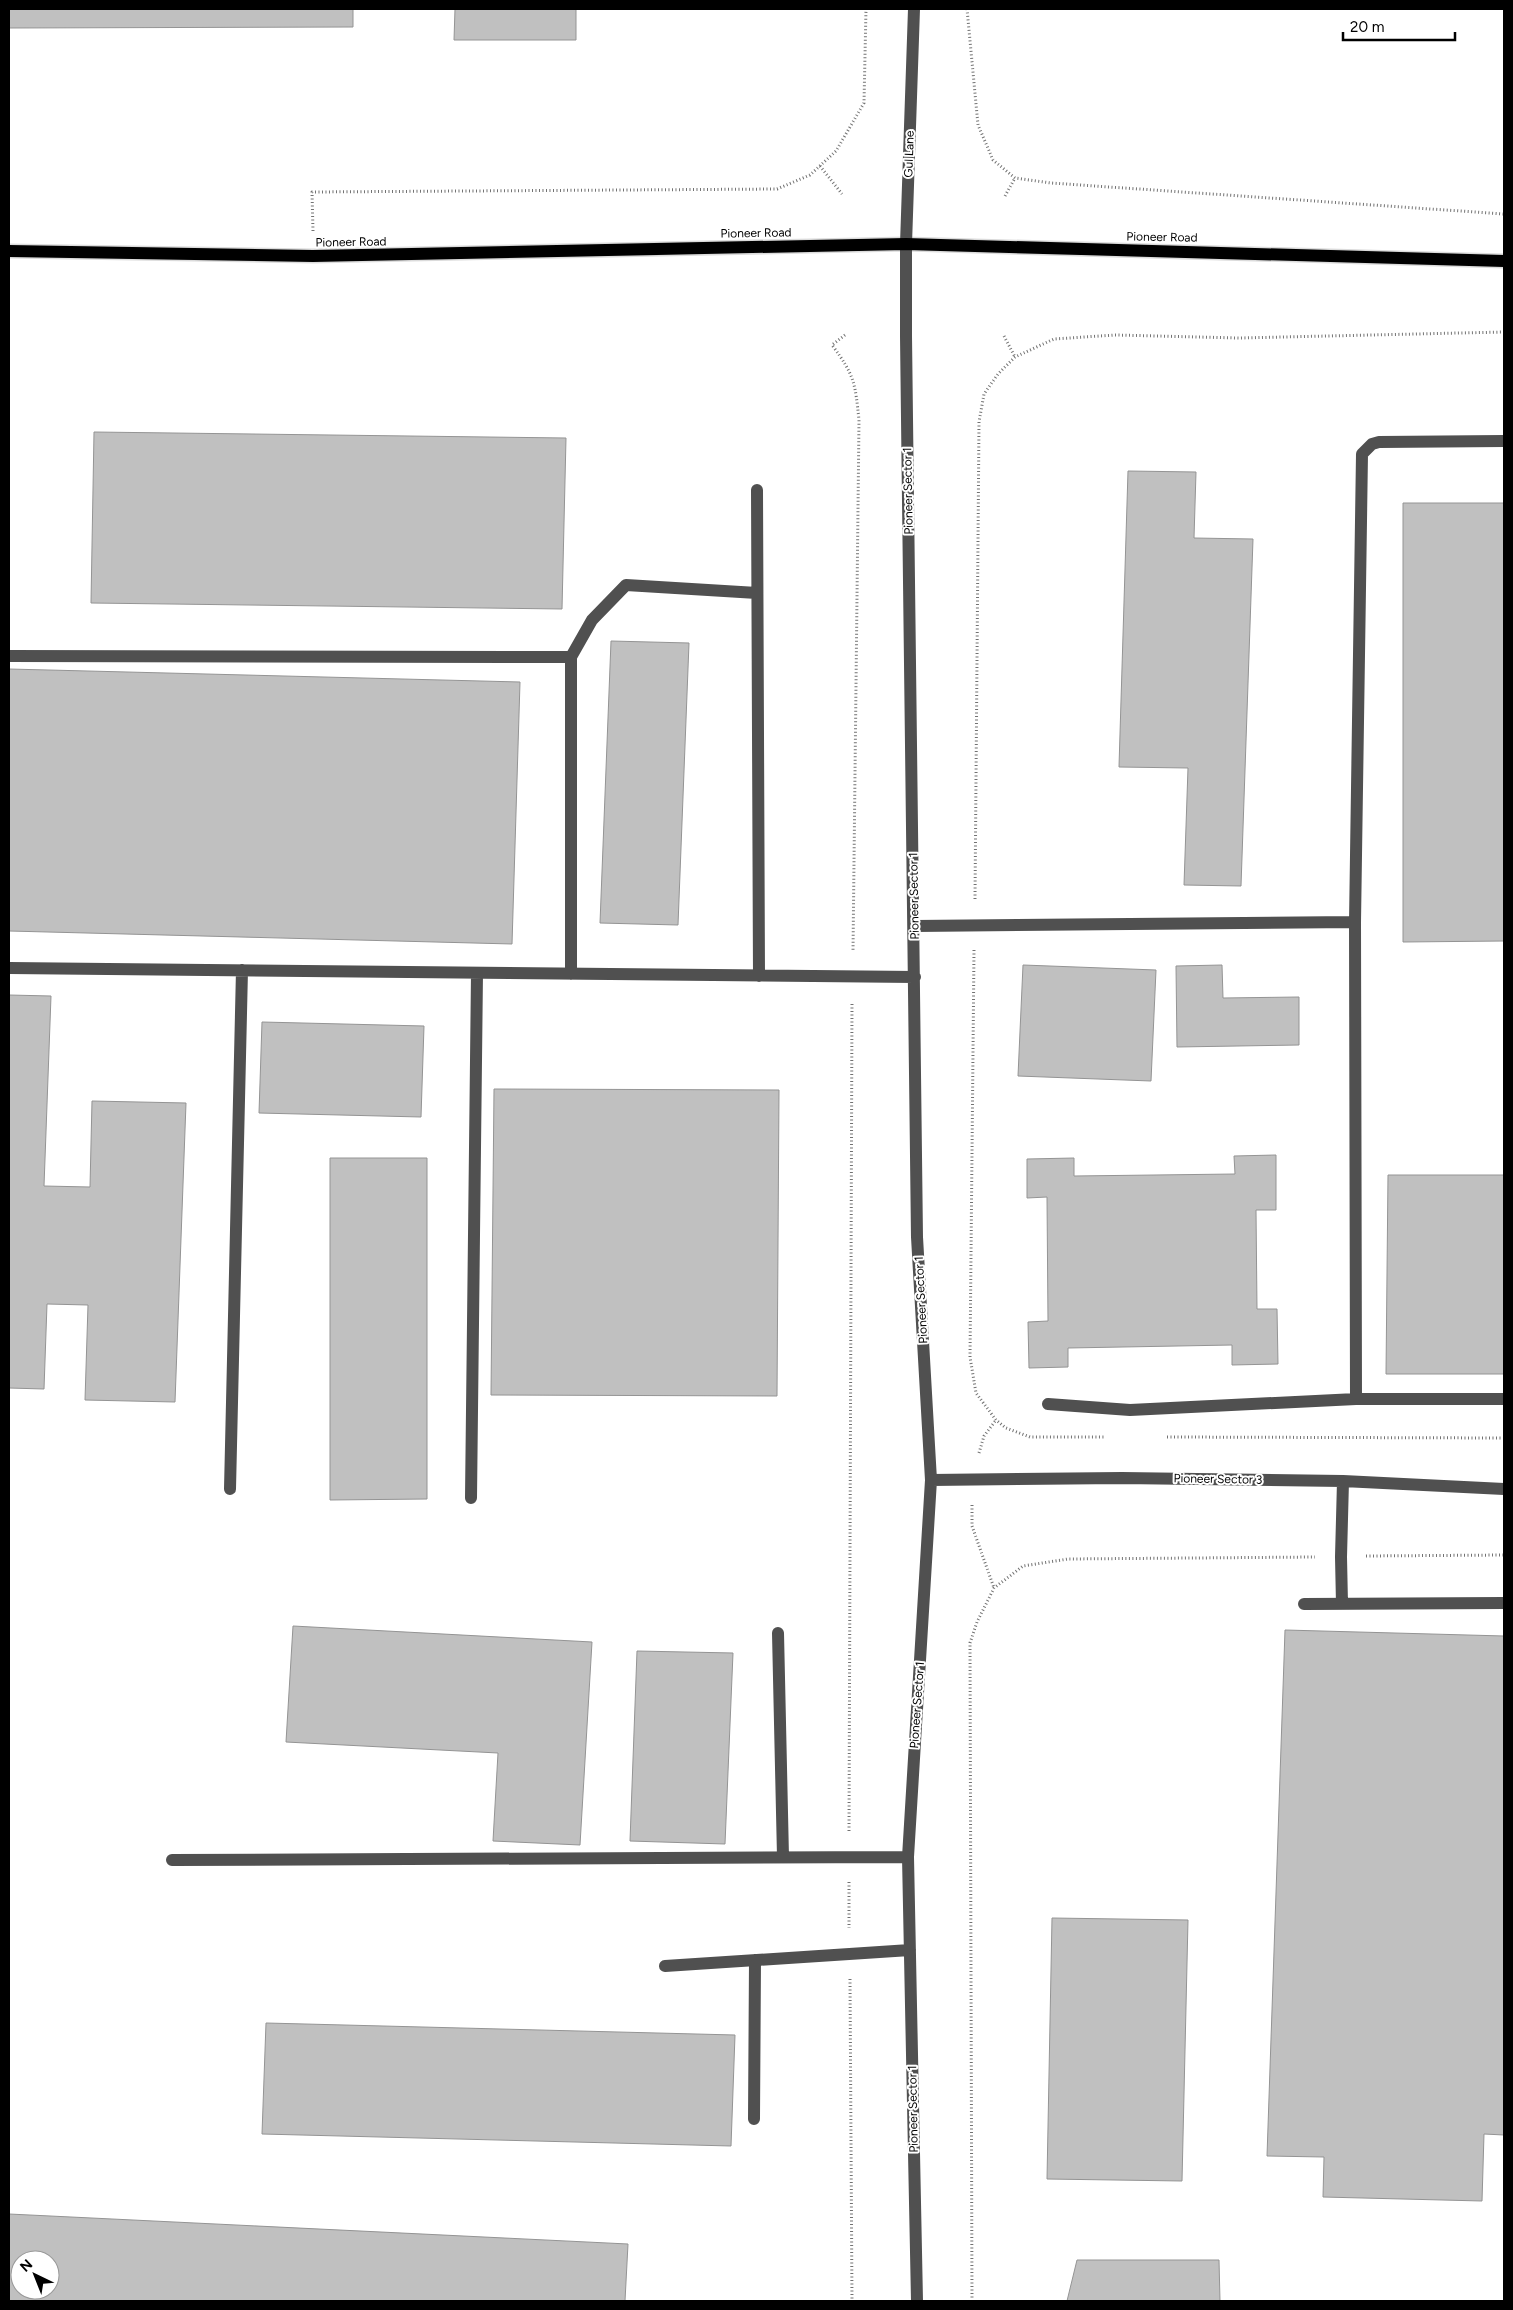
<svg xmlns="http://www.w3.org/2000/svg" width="1513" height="2310" viewBox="0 0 1513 2310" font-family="Figtree,sans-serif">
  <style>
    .building { fill: #c0c0c0; stroke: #949494; fill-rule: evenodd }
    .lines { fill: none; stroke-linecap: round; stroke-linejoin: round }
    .major-casing { stroke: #dbdbdb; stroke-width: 15 }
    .path { stroke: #727272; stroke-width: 3; stroke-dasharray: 1 2.5; stroke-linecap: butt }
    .minor { stroke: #505050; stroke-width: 12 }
    .major { stroke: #000; stroke-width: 12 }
    .labels { text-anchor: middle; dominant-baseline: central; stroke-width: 4; stroke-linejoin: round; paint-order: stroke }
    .street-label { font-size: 12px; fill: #000; stroke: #fff }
  </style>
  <rect width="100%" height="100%" fill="#fff"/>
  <path class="building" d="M9 9H353V27L9 28Z
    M455 9H576V40H454Z
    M94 432 566 438 562 609 91 603Z
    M1128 471 1196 472 1194 538 1253 539 1241 886 1184 885 1188 768 1119 767Z
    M1403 503H1504V941L1403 942Z
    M611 641 689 643 678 925 600 923Z
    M9 669 520 682 512 944 9 931Z
    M1023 965 1156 970 1151 1081 1018 1076Z
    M1222 965 1223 998 1299 997V1045L1177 1047 1176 966Z
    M9 995 51 996 44 1186 90 1187 92 1101 186 1103 175 1402 85 1400 88 1305 47 1304 44 1389 9 1388Z
    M262 1022 424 1026 421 1117 259 1113Z
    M494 1089 779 1090 777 1396 491 1395Z
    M1276 1155V1210H1256L1257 1309H1277L1278 1364 1232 1365V1345L1068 1348V1367L1029 1368 1028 1322 1048 1321 1047 1197 1027 1198V1159L1074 1158V1176L1235 1174 1234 1156Z
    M330 1158H427V1499L330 1500Z
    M1388 1175H1504V1374H1386Z
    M293 1626 592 1642 580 1845 493 1841 498 1753 286 1742Z
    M1285 1630 1504 1636V2135L1484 2134 1482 2201 1323 2197 1324 2157 1267 2156Z
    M637 1651 733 1653 725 1844 630 1841Z
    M1052 1918 1188 1920 1182 2181 1047 2179Z
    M266 2023 735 2035 731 2146 262 2134Z
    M9 2214 628 2244 625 2301H9ZM20 2260H50V2290H20Z
    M1077 2260H1219L1220 2301H1067Z"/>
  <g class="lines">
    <defs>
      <path id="major" d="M9 251 313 256 906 244 1504 261"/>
    </defs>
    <use href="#major" class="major-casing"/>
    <path class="path" d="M967 9 978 125 993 160 1015 178 1051 183 1504 214
      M820 166 842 194
      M1005 196 1015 178
      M313 231 312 192 777 189 810 175 836 151 864 103 866 9
      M845 335 832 345C855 376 855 383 859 420L853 951
      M1004 336 1015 357
      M975 899 979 422 984 394 998 374 1015 357 1054 339 1115 335 1239 338 1504 332
      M974 950 970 1357 976 1393 996 1420 1006 1428 1030 1437H1104
      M1167 1437 1504 1438
      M979 1453 984 1436 996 1420
      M972 1505V1526L994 1588
      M1366 1556 1504 1555
      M849 1831 852 1002
      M849 1882V1928
      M850 1979 852 2301
      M972 2301 970 1643 977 1622 994 1588 1023 1566 1068 1559 1315 1557"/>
    <path class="minor" d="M914 9 906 244V336L917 1237 931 1480 908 1857 917 2301
      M757 490 759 976
      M9 656 571 657
      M915 926 1355 922
      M9 968 915 977
      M571 974V657L592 620 626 585 757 593
      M1356 1399 1355 922 1362 454 1372 444 1379 442 1504 441
      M1048 1404 1130 1410 1356 1399H1504
      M931 1480 1122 1478 1343 1481 1504 1489
      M230 1489 242 970
      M471 1498 477 973
      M1304 1604 1504 1603
      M1342 1604 1341 1557 1343 1481
      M778 1633 783 1857
      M172 1860 908 1857
      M665 1966 910 1950
      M754 2119 755 1960"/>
    <use href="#major" class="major"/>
  </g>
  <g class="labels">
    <g class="street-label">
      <text transform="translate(909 154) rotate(-88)">Gul Lane</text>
      <text transform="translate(756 233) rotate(-1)">Pioneer Road</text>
      <text transform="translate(1162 237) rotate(1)">Pioneer Road</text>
      <text transform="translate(351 242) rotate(-1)">Pioneer Road</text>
      <text transform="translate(908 491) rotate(-91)">Pioneer Sector 1</text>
      <text transform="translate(914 896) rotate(-91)">Pioneer Sector 1</text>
      <text transform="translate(921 1300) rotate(-93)">Pioneer Sector 1</text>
      <text transform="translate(1218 1479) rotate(1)">Pioneer Sector 3</text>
      <text transform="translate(917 1705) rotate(-86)">Pioneer Sector 1</text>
      <text transform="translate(913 2109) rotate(-91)">Pioneer Sector 1</text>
    </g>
  </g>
  <rect width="1513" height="2310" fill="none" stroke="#000000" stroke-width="20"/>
  <g transform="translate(35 2275) rotate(317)"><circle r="24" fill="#ffffff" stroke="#999999"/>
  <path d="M0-4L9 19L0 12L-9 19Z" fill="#000000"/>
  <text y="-8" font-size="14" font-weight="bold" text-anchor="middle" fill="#000000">N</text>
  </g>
  <path d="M1343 32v8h112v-8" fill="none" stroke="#000000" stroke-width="2.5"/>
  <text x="1350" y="32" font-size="15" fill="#000000" stroke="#ffffff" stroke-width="4" paint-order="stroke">20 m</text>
</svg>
